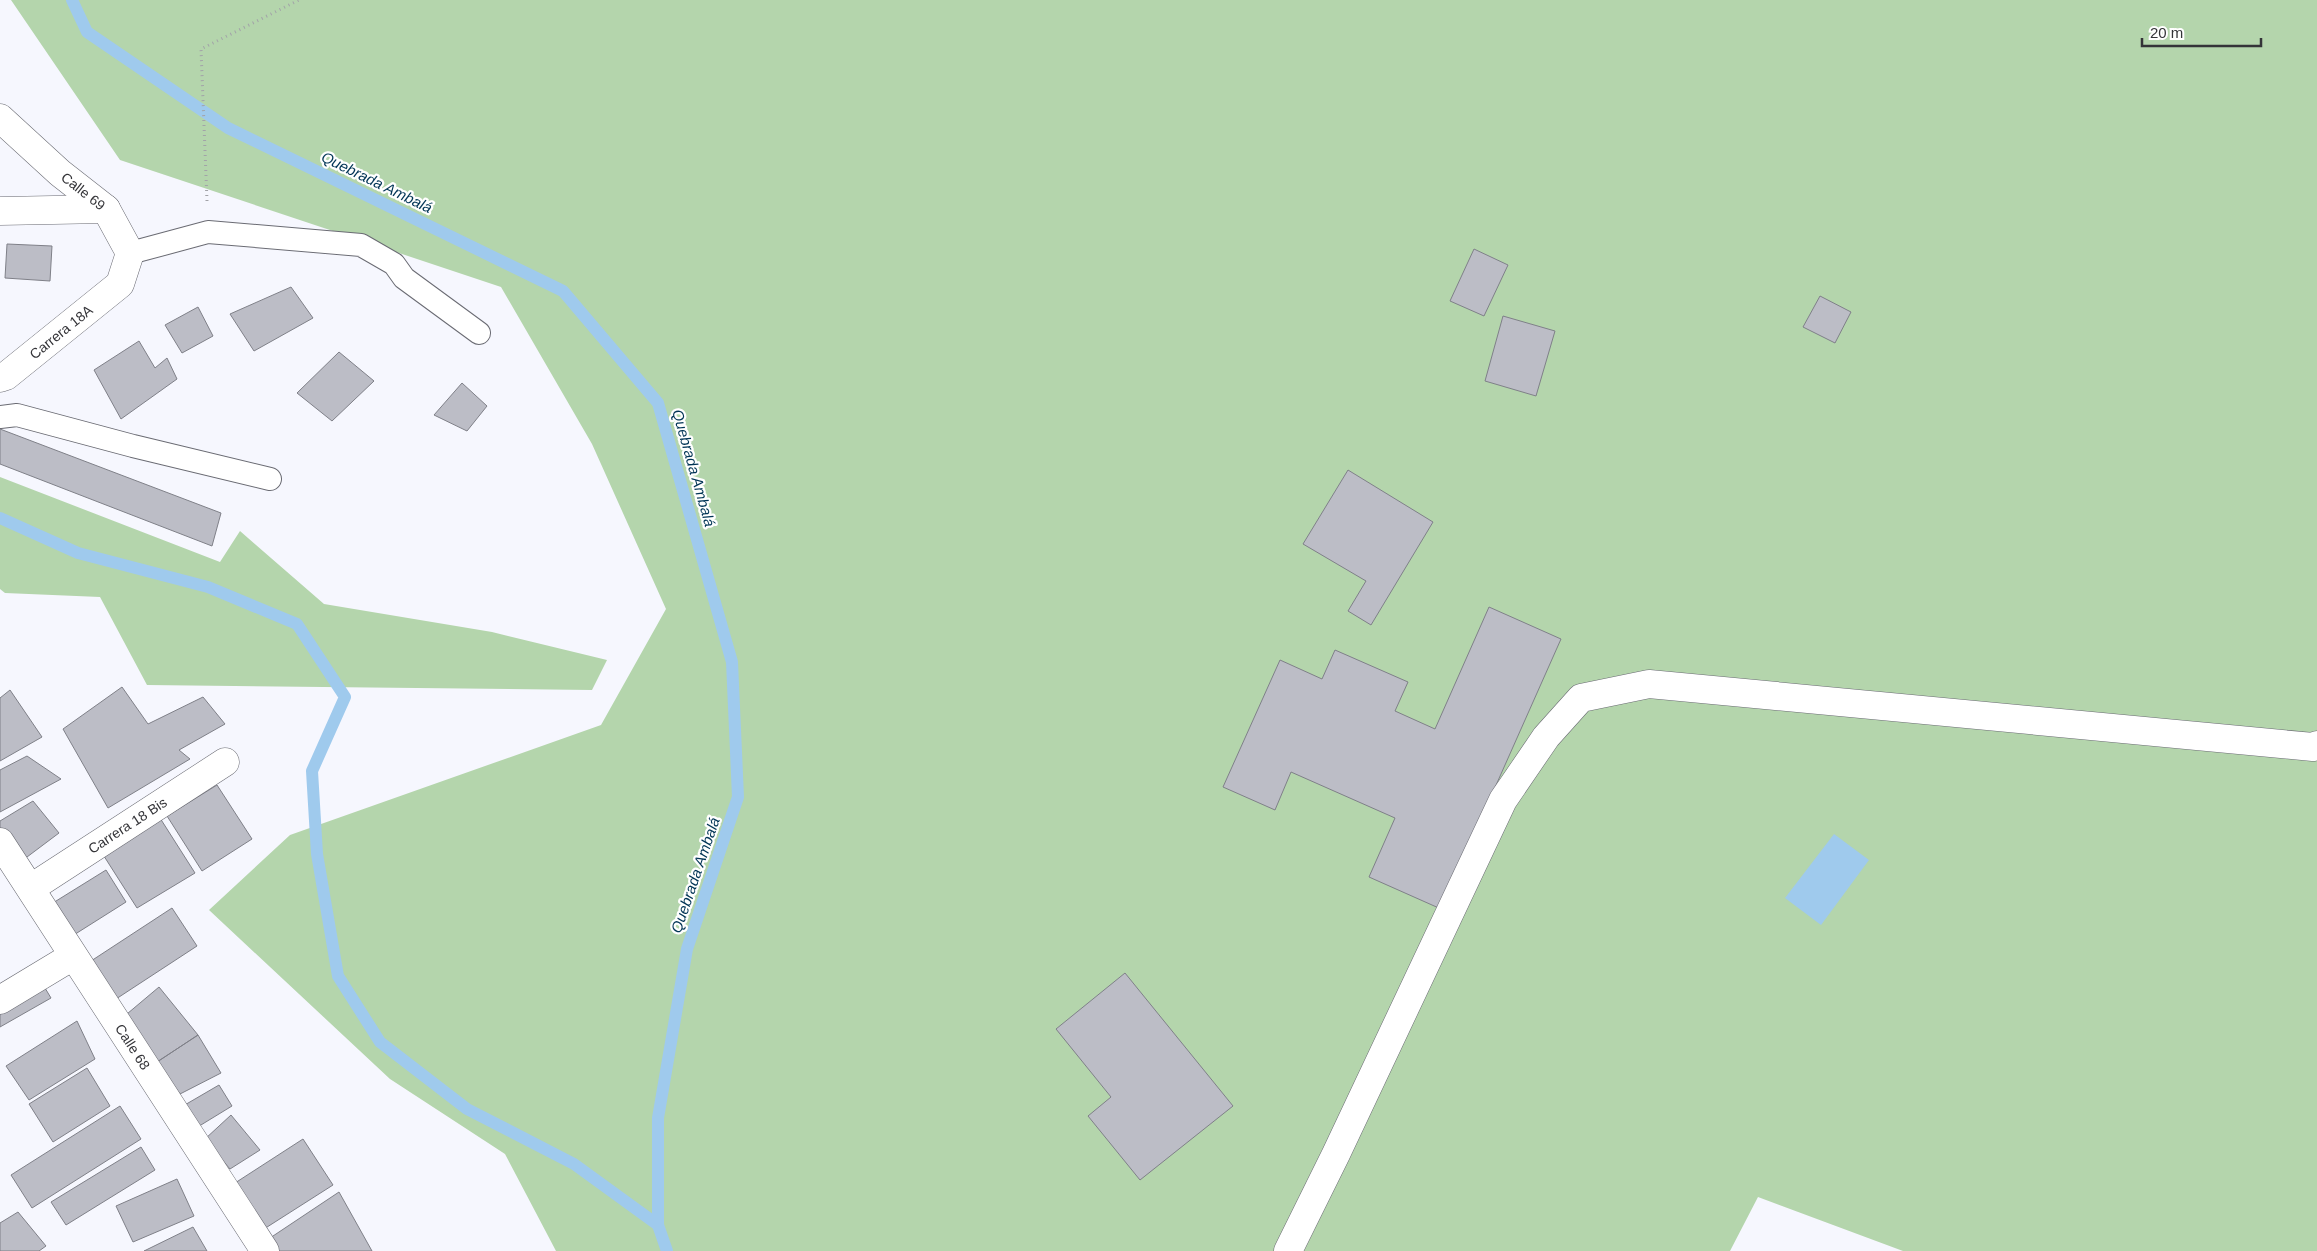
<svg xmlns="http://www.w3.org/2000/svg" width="2317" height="1251" viewBox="0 0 2317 1251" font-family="Arial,sans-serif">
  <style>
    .green { fill: #b4d5ac }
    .water { fill: #9fcaed }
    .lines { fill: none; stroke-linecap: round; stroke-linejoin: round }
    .stream { stroke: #9fcaed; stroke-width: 12 }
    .building { fill: #bcbdc6; stroke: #7f8088 }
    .service-casing { stroke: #6a6b73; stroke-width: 24 }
    .minor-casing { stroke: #6a6b73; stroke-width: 29 }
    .path { stroke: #a2a3a8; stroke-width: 3; stroke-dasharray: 1 4; stroke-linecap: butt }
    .service { stroke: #fff; stroke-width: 22 }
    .minor { stroke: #fff; stroke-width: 28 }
    .labels { text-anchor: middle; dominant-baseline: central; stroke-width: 4.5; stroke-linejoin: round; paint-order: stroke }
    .street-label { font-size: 14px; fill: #343438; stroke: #fff }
    .water-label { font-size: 15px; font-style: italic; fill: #003455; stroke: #fff }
  </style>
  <rect width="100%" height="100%" fill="#f6f7fe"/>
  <path class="green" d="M11 0H2317V1251H1903L1758 1197 1730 1251H556L505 1154 390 1079 209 910 290 835 601 725 666 609 592 444 501 287 120 160Z
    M0 477 220 562 240 531 324 604 492 632 607 660 592 690 147 685 100 597 5 593 0 589Z"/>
  <path class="water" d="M1834 834 1869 860 1821 925 1785 898Z"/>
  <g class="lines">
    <path class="stream" d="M72 0 87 32 228 128 563 291 658 403 732 662 738 797 687 949 658 1118V1225L667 1251
      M0 518 78 553 208 587 297 624 345 697 312 771 317 854 338 976 380 1042 467 1109 574 1164 658 1225"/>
  </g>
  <path class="building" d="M7 244 52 246 50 281 5 278Z
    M1474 249 1508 265 1484 316 1450 301Z
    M291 287 313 318 254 351 230 314Z
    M1820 296 1851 312 1835 343 1803 327Z
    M198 307 213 336 182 353 165 325Z
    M1503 316 1555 331 1536 396 1485 381Z
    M139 341 155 368 167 358 177 379 121 419 94 370Z
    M339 352 374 381 332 421 297 393Z
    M462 383 487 406 467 431 434 415Z
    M0 429 221 513 212 546 0 464Z
    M1348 470 1433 522 1371 625 1348 611 1366 581 1303 544Z
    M1489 607 1561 639 1441 909 1369 877 1395 818 1291 772 1275 810 1223 787 1280 660 1322 679 1335 650 1408 682 1395 711 1435 729Z
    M122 687 148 724 203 697 225 724 179 750 190 759 108 808 63 729Z
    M10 690 42 737 0 761V698Z
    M27 756 61 779 0 812V770Z
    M217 785 252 839 202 871 167 816Z
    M33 801 59 833 23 860 0 832V821Z
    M160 818 195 873 137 908 102 853Z
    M106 870 126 902 69 938 48 906Z
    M172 908 197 946 116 999 91 961Z
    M1125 973 1233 1106 1140 1180 1088 1116 1111 1097 1056 1029Z
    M42 983 51 998 0 1027V1008Z
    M159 987 198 1035 157 1062 121 1019Z
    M77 1021 95 1059 29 1100 6 1066Z
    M198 1035 221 1073 180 1094 157 1062Z
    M87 1068 110 1106 53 1142 29 1104Z
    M219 1085 232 1106 196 1128 183 1106Z
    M120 1106 141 1139 32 1208 11 1175Z
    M231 1115 260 1150 230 1169 205 1139Z
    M303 1139 333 1185 264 1229 235 1183Z
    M141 1147 155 1170 66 1225 51 1202Z
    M177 1179 194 1216 133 1242 116 1206Z
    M339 1192 372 1251H269L264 1242Z
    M18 1212 46 1246 39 1251H0V1223Z
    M193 1227 207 1251H144Z"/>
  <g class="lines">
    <defs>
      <path id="service" d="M130 253 208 232 361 245 394 264 404 278 479 333
        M0 417 17 415 133 446 270 479"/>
      <g id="minor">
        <path id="s1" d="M0 118 60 173 106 209 130 253 120 284 6 376 0 378"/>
        <path d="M0 211 106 209"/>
        <path id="s2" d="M0 842 265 1251"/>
        <path id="s3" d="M31 888 225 762"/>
        <path d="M0 1000 73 956"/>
        <path d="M1288 1251 1336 1154 1503 800 1546 737 1581 698 1649 684 2313 747 2317 745"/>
      </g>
    </defs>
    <use href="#service" class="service-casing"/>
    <use href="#minor" class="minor-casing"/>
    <path class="path" d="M207 201 201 49 299 0"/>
    <use href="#service" class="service"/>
    <use href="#minor" class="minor"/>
  </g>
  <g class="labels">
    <g class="street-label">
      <text stroke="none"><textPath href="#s1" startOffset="111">Calle 69</textPath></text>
      <text transform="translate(61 332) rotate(-39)">Carrera 18A</text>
      <text stroke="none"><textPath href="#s3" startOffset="115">Carrera 18 Bis</textPath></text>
      <text stroke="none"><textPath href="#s2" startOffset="244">Calle 68</textPath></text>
    </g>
    <g class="water-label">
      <text transform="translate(377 182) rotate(26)">Quebrada Ambalá</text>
      <text transform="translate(694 468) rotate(74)">Quebrada Ambalá</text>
      <text transform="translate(695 875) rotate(-71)">Quebrada Ambalá</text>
    </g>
  </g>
  <path d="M2142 38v8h119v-8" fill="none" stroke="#343438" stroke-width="2.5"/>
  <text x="2150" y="38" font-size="15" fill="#343438" stroke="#ffffff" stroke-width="4" paint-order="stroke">20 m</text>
</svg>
